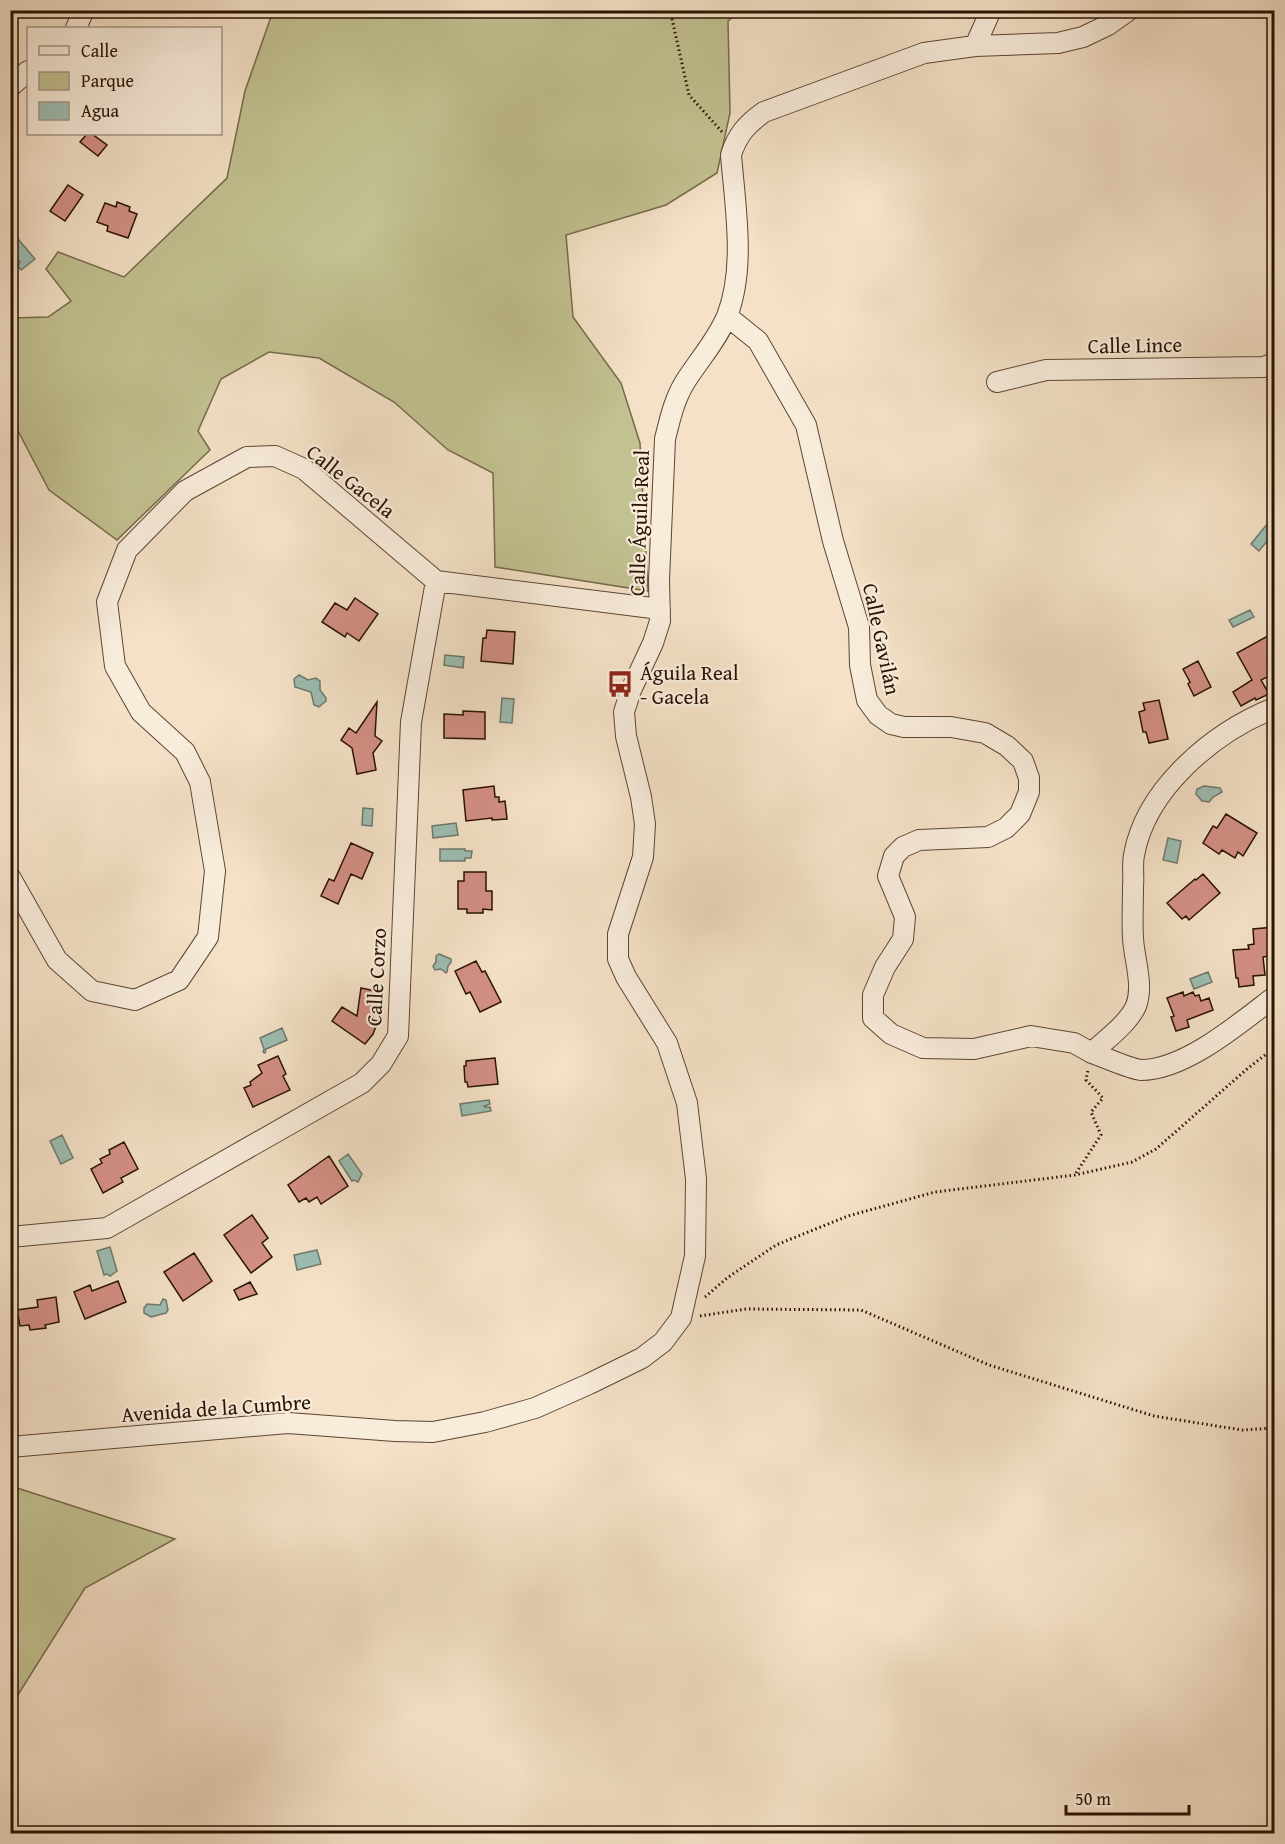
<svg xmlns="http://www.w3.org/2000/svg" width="1285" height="1844" viewBox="0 0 1285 1844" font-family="'Gentium Book Plus',serif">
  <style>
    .green { fill: #c2c191; stroke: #766a4a; stroke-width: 1.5 }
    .water { fill: #9cbeb3; stroke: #6e796d; stroke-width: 1.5 }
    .building { fill: #d38f85; stroke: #291203; stroke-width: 1.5 }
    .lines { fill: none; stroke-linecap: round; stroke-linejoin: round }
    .minor-casing { stroke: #5c4634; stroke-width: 22 }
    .path { stroke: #291203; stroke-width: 3; stroke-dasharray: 1.5 3; stroke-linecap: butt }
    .minor { stroke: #f8ecdb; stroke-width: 20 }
    .labels { text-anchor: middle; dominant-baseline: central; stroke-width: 4.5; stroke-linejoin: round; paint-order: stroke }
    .street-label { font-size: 21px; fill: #291203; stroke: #f8ecdb }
    .poi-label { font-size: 21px; fill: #291203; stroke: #f8ecdb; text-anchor: start }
  </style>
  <rect width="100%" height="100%" fill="#f4e1c7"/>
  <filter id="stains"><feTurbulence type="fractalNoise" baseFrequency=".00333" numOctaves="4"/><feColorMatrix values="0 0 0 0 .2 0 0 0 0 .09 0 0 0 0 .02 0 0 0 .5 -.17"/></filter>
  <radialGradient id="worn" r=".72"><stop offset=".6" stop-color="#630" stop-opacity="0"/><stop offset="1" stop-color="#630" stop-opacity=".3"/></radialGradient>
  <path class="green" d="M273 11H740L728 21 730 113 717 173 666 205 566 235 573 317 621 383 640 443 648 591 495 567 493 473 448 450 394 402 319 358 269 352 221 379 198 431 210 450 117 540 49 490 18 431 11 427V318L48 317 71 301 46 269 58 252 124 277 227 178 245 91Z
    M11 1486 175 1539 85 1588 11 1706Z"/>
  <path class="water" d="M18 239 35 259 21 270 18 266 20 262 11 251V245Z
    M1268 523 1274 528V533L1259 551 1251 544Z
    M1250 610 1254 617 1233 627 1229 620Z
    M445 655 464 657 463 668 444 665Z
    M299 675 308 680 316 678 320 681V690L326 698V701L319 707 314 705 311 692 295 687 294 679Z
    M502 698 514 699 512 723 500 722Z
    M1204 786 1220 788 1222 792 1213 797 1209 802 1202 801 1196 794 1197 789Z
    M363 808 373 809 372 826 362 825Z
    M456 823 458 835 433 838 432 826Z
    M1168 838 1181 841 1177 863 1163 860Z
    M440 849H465V851H472L471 858H465V861H440Z
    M439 954 451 959V962L448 966 447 972 446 973 441 969 435 970 433 966 436 962V956Z
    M1208 972 1212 982 1194 989 1190 979Z
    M282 1028 287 1040 266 1049 265 1053 263 1052 264 1049 260 1038Z
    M489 1100 490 1104 484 1106 485 1107H490L491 1111 462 1116 460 1104Z
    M62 1135 73 1158 61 1164 50 1141Z
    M348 1154 362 1174 358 1182 354 1180 352 1181 339 1161Z
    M110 1247 117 1271 110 1276 107 1274 104 1275 97 1251Z
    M317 1250 321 1264 297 1270 294 1255Z
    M163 1299 166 1300 168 1310 166 1313 151 1317 144 1313V1308L147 1304 160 1305Z"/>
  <path class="building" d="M87 134H92L107 145 98 156 80 142Z
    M68 185 83 195 65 221 50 211Z
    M117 202 130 207 129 211 137 214 128 238 107 231 108 226 97 222 105 203 116 207Z
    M355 598 378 614 359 641 347 633 345 637 322 622 335 603 347 610Z
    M487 630 515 632 513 664 481 661 483 638H486Z
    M1275 632V673L1261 680 1269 694 1256 700 1255 698 1241 706 1233 692 1252 680 1237 653Z
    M1198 661 1211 687 1194 696 1188 684 1190 682 1183 669Z
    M1159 700 1168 739 1149 743 1146 732H1143L1139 712 1145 710 1143 703Z
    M377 702 375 736 382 741 373 753 376 770 357 774 352 748 341 740 349 728 356 733Z
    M463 711 485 712V739L444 738V714L463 715Z
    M494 786 495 797H499V802L505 801 507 819 492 820V818L466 821 463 790Z
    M1226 814 1257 833 1243 856 1238 852 1235 858 1222 850 1219 854 1203 843 1213 826 1217 828Z
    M351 843 373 853 362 879 351 874 338 904 321 896 329 879 334 881Z
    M464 872H486V891H492V910L483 909V913H467V909H458V881H464Z
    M1203 874 1220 893 1189 920 1186 916 1182 919 1167 903 1195 879 1196 880Z
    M1275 927V955L1263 957 1265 975 1253 976 1254 985 1239 987 1238 978H1236L1233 950 1249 949 1248 945 1254 944 1253 929Z
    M476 961 482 972 485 971 501 1002 480 1012 470 992 466 994 455 971Z
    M361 988 376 991 372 1020 378 1021 373 1034 365 1044 332 1021 342 1007 357 1016Z
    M1183 992 1184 996 1193 992 1195 996 1199 995 1201 1001 1209 998 1213 1010 1187 1020 1189 1027 1176 1031 1171 1017 1174 1016 1167 998Z
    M278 1056 286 1074 283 1076 290 1090 253 1107 244 1088 251 1085 250 1082 262 1073 258 1065Z
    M495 1058 498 1084 468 1087 467 1082H465L464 1066H466V1061Z
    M124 1142 138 1169 121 1178 123 1182 103 1193 91 1169 102 1163 100 1159 110 1154 109 1150Z
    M329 1156 348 1186 321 1204 317 1197 309 1202 306 1198 299 1202 288 1185Z
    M252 1215 268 1238 262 1243 272 1257 251 1273 224 1235Z
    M194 1253 212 1281 183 1301 164 1272Z
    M118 1281 126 1302 85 1319 74 1292 90 1285 92 1291Z
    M250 1282 257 1294 239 1300 234 1290Z
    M56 1297 59 1322 45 1325 46 1328 30 1330 29 1325 20 1326 17 1310 38 1307 37 1300Z"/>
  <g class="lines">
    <defs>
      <path id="minor" d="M76 28 84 10
        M975 46 991 10
        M10 87 28 71
        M727 316 758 341 806 425 833 541 859 627 860 665 867 700 878 715 891 724 904 727H951L985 733 1007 746 1023 761 1029 778V792L1020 814 1006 828 988 837 919 840 903 847 894 856 888 876 905 917 903 939 885 967 873 995V1018L891 1034 923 1048 974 1049 1031 1036 1074 1043 1092 1053C1106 1039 1128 1024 1136 1006 1144 985 1134 959 1133 938 1132 921 1133 904 1133 887 1134 877 1132 865 1134 855 1146 788 1214 732 1274 708
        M997 382 1046 370 1264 367 1274 363
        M10 877 57 960 92 991 135 1000 179 980 208 937 215 871 200 782 185 752 141 712 115 666 107 602 127 550 185 491 247 457 275 456 304 469 436 581 660 609
        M1092 1053C1104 1057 1130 1069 1141 1070 1185 1070 1240 1023 1274 997
        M10 1237 107 1228 362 1083 381 1064 398 1036 411 722 436 581
        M10 1447 288 1423 395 1431 433 1432 485 1422 535 1408 589 1384 642 1358 663 1342 681 1318 695 1256 696 1179 687 1103 667 1043 626 977 618 959V934L643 857 645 824 641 797 626 736 624 712 631 690 653 643 660 621 659 580 665 439C670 419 674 400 685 382 699 360 717 340 727 316 746 268 735 205 731 155 737 135 747 124 764 112L924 53 975 46 1058 43 1083 37 1108 25 1129 10"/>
    </defs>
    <use href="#minor" class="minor-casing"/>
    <path class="path" d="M670 10 689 95 723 133
      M1076 1173 1101 1135 1091 1112 1103 1098 1086 1080 1088 1070
      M705 1297 727 1278 776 1245 848 1216 935 1192 1075 1175 1132 1162 1156 1149 1247 1069 1274 1048
      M700 1316 746 1309 861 1310 989 1365 1154 1416 1242 1430 1274 1428"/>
    <use href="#minor" class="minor"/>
  </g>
  <defs>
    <symbol id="bus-bare" viewBox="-9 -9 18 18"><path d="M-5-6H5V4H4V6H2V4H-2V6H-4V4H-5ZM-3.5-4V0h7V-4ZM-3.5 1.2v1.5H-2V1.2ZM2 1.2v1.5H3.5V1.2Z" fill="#8f2418" stroke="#f8ecdb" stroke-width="2.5" paint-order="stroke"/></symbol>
  </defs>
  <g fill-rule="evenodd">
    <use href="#bus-bare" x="601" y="665" width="38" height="38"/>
  </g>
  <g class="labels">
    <g class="street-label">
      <text transform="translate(1135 345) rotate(-1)">Calle Lince</text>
      <text transform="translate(351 481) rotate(38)">Calle Gacela</text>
      <text transform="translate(639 523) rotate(-88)">Calle Águila Real</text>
      <text transform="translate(882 639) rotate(78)">Calle Gavilán</text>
      <text transform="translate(376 977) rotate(-87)">Calle Corzo</text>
      <text transform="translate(216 1408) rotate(-4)">Avenida de la Cumbre</text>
    </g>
    <g class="poi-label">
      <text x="640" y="672">Águila Real<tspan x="640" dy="24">- Gacela</tspan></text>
    </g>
  </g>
  <rect width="1285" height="1844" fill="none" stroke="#f4e1c7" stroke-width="36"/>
  <rect x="12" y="12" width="1261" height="1820" fill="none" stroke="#291203" stroke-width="3"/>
  <rect x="18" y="18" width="1249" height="1808" fill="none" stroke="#291203" stroke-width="1.5"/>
  <rect x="27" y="27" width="195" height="108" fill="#f8ecdb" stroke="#a59585" stroke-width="1.5"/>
  <rect x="39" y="46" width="30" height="9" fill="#f8ecdb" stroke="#a59585" stroke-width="1.5"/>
  <text x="81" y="57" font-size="18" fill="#291203">Calle</text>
  <rect x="39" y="72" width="30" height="18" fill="#c2c191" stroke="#a59585" stroke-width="1.5"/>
  <text x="81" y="87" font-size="18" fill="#291203">Parque</text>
  <rect x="39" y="102" width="30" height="18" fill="#9cbeb3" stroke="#a59585" stroke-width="1.5"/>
  <text x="81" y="117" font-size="18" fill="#291203">Agua</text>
  <path d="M1066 1805v9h123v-9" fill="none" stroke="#291203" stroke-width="3"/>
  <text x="1075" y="1805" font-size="18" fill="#291203" stroke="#f8ecdb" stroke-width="4.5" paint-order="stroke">50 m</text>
  <rect width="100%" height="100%" filter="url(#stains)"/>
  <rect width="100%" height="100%" fill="url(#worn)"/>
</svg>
